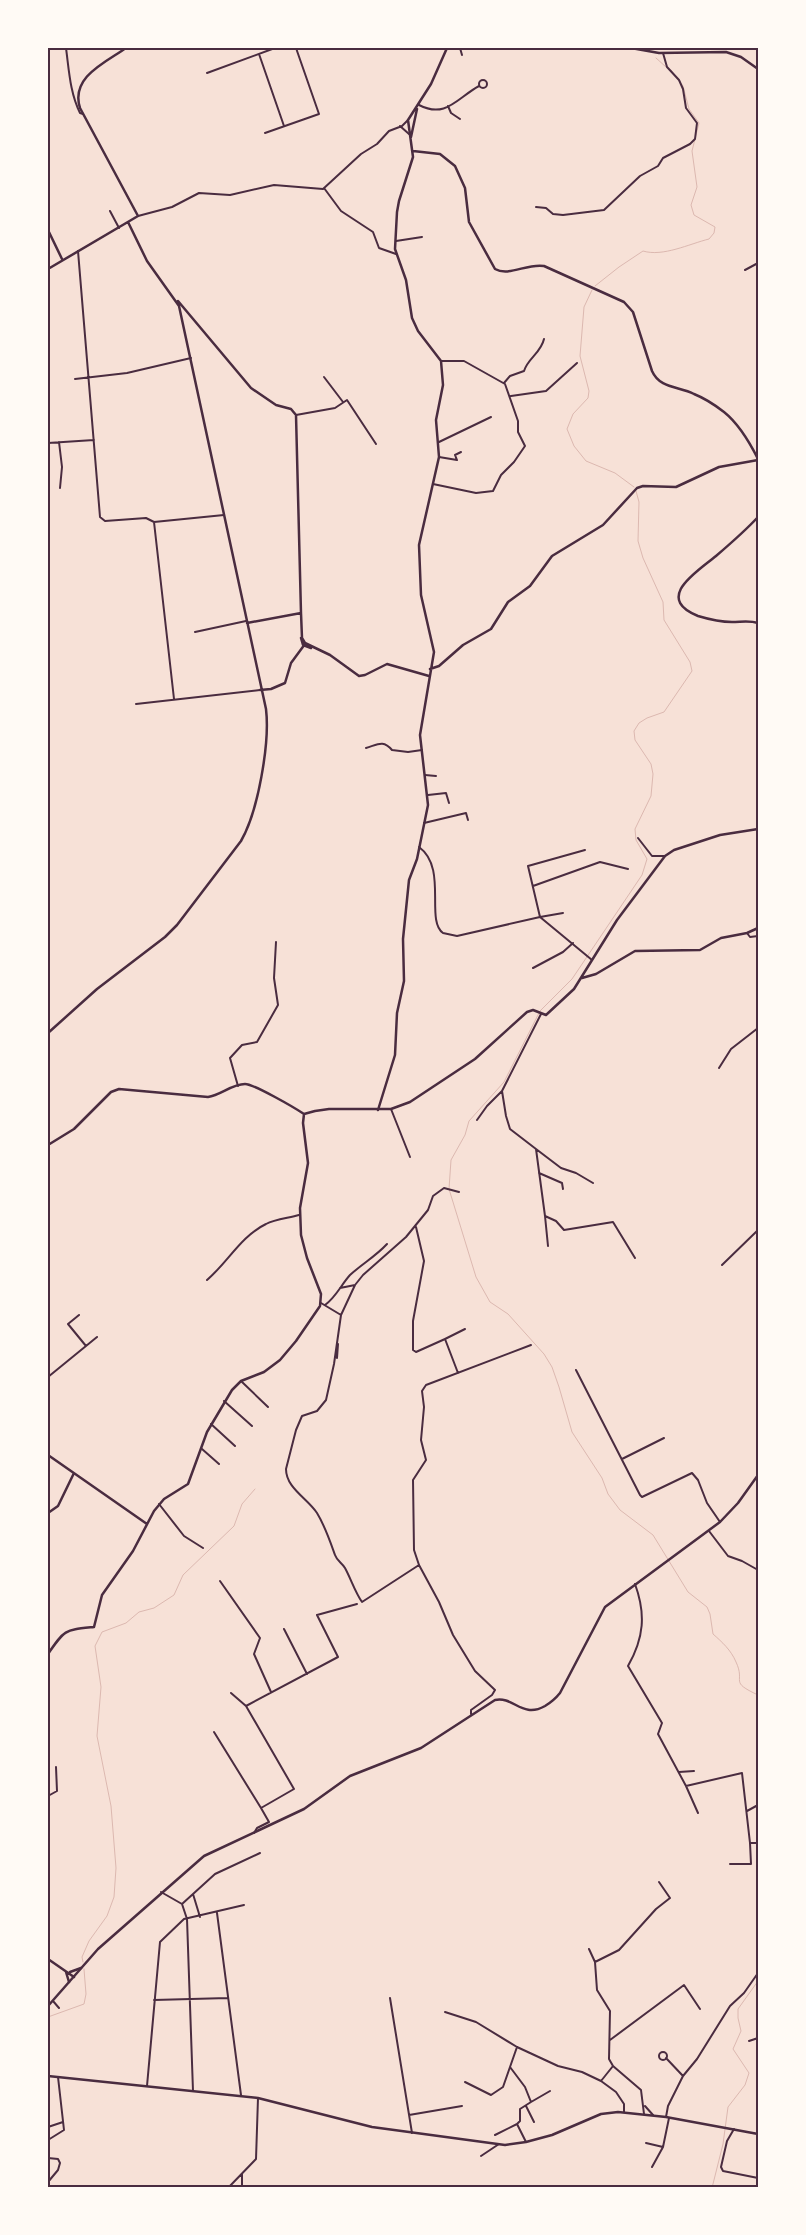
<svg xmlns="http://www.w3.org/2000/svg" width="806" height="2235" viewBox="0 0 806 2235" font-family="'Sofia Sans Condensed',sans-serif">
  <style>
    .lines { fill: none; stroke-linecap: round; stroke-linejoin: round }
    .stream { stroke: #dcb8b0; stroke-width: 1 }
    .minor { stroke: #4a2c40; stroke-width: 2 }
    .tertiary { stroke: #4a2c40; stroke-width: 2.5 }
    .secondary { stroke: #4a2c40; stroke-width: 2.5 }
    .neatline { fill: none; stroke: #4a2c40; stroke-width: 2 }
  </style>
  <rect width="100%" height="100%" fill="#f7e1d7"/>
  <g class="lines">
    <path class="stream" d="M656 58 666 67
      M595 286 619 267 643 251C663 257 689 244 709 239L714 233 715 227 694 215 691 205 697 187 692 151 699 123 689 109 683 86 671 70
      M592 290 584 307 580 356 589 391 588 398 573 414 567 429 574 446 586 461 615 473 634 487
      M636 491 639 502 638 541 643 558 663 602 664 620 690 662 692 671 664 712 647 718 639 723 634 731 635 740 651 764 653 774 651 796 635 829 636 840 647 859 642 875 572 979 540 1011 504 1082 469 1121 465 1135 451 1160 449 1189 476 1277 490 1302 508 1314 544 1354 552 1367 559 1387 572 1432 602 1478 608 1494 620 1510 653 1535 688 1592 707 1607 710 1614 713 1634C722 1642 731 1650 736 1662 746 1683 728 1681 758 1695
      M83 1962 82 1957 89 1941 107 1916 114 1897 116 1868 111 1806 97 1736 101 1687 95 1646 102 1632 126 1623 139 1612 154 1608 174 1595 183 1575 234 1526 242 1504 255 1489
      M48 2017 84 2004 86 1994 84 1969
      M712 2188 723 2144 728 2107 745 2085 749 2073 733 2049 741 2031 738 2018V2009L758 1981"/>
    <path class="minor" d="M66 48C69 70 70 93 80 113L83 114
      M460 48 462 55
      M259 54 284 126
      M207 73 275 48
      M479 84a4 4 0 1 1 8 0a4 4 0 1 1-8 0Z
      M419 105C446 119 457 98 479 86
      M448 106 451 113 460 119
      M400 126 409 134
      M265 133 319 114 296 48
      M324 188 341 211 373 232 379 248 396 254
      M536 207 546 208 553 214 563 215 604 210 640 176 658 166 663 158 690 144 695 139 697 123 686 108 683 89 679 80 667 67 663 53
      M110 211 119 228
      M138 216 172 207 199 193 230 195 274 185 323 189 361 154 377 144 389 131 402 126 408 120
      M396 241 422 237
      M78 251 100 517 105 521 146 518 154 522 174 699
      M745 270 758 263
      M324 377 343 402
      M75 379 127 373 191 358
      M504 383 510 376 524 371C528 358 541 353 544 339
      M511 396 546 391 577 363
      M296 415 335 408 347 400 376 444
      M59 442 62 467 60 488
      M439 442 491 417
      M48 443 94 440
      M439 457 457 460 455 455 461 452
      M433 484 476 493 493 491 501 475 514 462 525 446 518 432V421L505 384 464 361H441
      M154 522 224 515
      M195 632 246 621
      M136 704 260 690
      M366 748C377 745 383 739 392 750L408 752 422 750
      M425 775 436 776
      M428 795 446 793 449 803
      M424 823 466 813 468 820
      M638 838 652 856H665
      M419 847C448 868 425 920 443 933L457 936 540 917 592 960
      M533 886 600 862 628 869
      M563 913 540 917 528 866 585 850
      M747 933 750 937 758 936
      M533 968 563 952 573 943
      M719 1068 731 1049 758 1028
      M238 1086 230 1058 242 1045 257 1042 278 1005 274 978 276 942
      M502 1091 506 1116 510 1129 536 1149 545 1216 556 1221 564 1230 613 1222 635 1258
      M391 1109 410 1157
      M477 1120 487 1106 502 1091 541 1014
      M536 1149 561 1168 576 1173 593 1183
      M539 1173 562 1183 563 1189
      M545 1216 548 1246
      M416 1227 424 1261 413 1321V1350L416 1352 445 1339 458 1373
      M722 1265 758 1230
      M207 1280C228 1262 241 1236 266 1224 275 1219 289 1218 299 1215
      M340 1288 355 1285
      M321 1303 341 1315
      M325 1305C336 1297 341 1285 350 1275 362 1264 376 1256 387 1244
      M79 1315 68 1324 86 1346
      M445 1339 465 1329
      M337 1358 338 1344
      M576 1370 640 1495 642 1497 692 1473 698 1480 707 1503 720 1522
      M48 1377 97 1337
      M241 1381 268 1407
      M224 1401 252 1426
      M211 1424 235 1446
      M202 1449 219 1464
      M622 1459 664 1438
      M159 1504 184 1536 203 1548
      M709 1531 728 1556 742 1561 758 1570
      M419 1565 362 1602C355 1592 351 1579 345 1568 342 1563 337 1561 335 1555 330 1541 325 1526 317 1513 307 1498 286 1488 286 1469L296 1430 302 1416 317 1411 326 1400 334 1364 341 1315 355 1285 363 1275 406 1237 428 1210 433 1196 444 1188 459 1192
      M220 1581 260 1638 254 1654 271 1692
      M635 1584C646 1614 644 1638 628 1666L662 1723 658 1734 686 1786 742 1773 750 1843H758
      M284 1629 307 1674
      M231 1693 246 1706
      M471 1714V1710L492 1695 495 1690 475 1671 453 1635 439 1602 419 1565 414 1550 413 1480 426 1460 421 1440 424 1407 422 1391 426 1385 531 1345
      M214 1732 261 1808
      M679 1772 694 1771
      M686 1786 698 1813
      M48 1796 57 1791 56 1767
      M747 1811 758 1805
      M254 1833 257 1828 269 1822 261 1808 294 1789 246 1706 338 1657 317 1615 357 1604
      M730 1864H751L750 1843
      M161 1892 182 1904 187 1919 193 2091
      M193 1894 200 1917
      M182 1904 215 1874 260 1853
      M217 1913 241 2095
      M589 1949 595 1962
      M390 1998 412 2133
      M154 2000 228 1998
      M53 2001 59 2008
      M445 2012 476 2022 517 2047 558 2066 582 2072 601 2081 616 2092 624 2104V2112
      M610 2040 684 1985 700 2009
      M749 2041 758 2038
      M517 2047 510 2067 525 2087 531 2102 520 2109V2121L517 2124 526 2142
      M659 2056a4 4 0 1 1 8 0a4 4 0 1 1-8 0Z
      M666 2058 683 2076
      M601 2081 613 2066
      M465 2082 491 2095 503 2087 510 2067
      M147 2086 160 1942 184 1919 244 1905
      M531 2102 550 2091
      M526 2106 534 2122
      M645 2106 653 2115
      M644 2114 641 2090 613 2066 609 2059 610 2011 597 1990 595 1962 619 1950 656 1909 670 1898 659 1882
      M409 2115 462 2106
      M666 2117 668 2106 683 2076 697 2059 730 2006 744 1993 758 1973
      M48 2127 63 2122
      M734 2129 727 2141 721 2167 723 2171 758 2178
      M495 2135 517 2124
      M48 2140 64 2130 58 2077
      M646 2143 663 2147
      M481 2156 499 2144
      M48 2158 58 2159 60 2163 58 2170 48 2182
      M652 2167 663 2147 669 2118
      M242 2174V2188
      M228 2188 256 2159 258 2098"/>
    <path class="tertiary" d="M411 137 417 109
      M413 151 440 154 455 166 465 188 469 222 495 269C509 277 527 263 544 266L624 302 633 312 652 371C660 389 679 386 694 394 704 398 715 405 724 412 739 424 750 443 758 459
      M48 230 62 259
      M48 269 138 216 80 108C70 77 106 62 126 48
      M178 301 251 388 276 405 291 409 296 415 301 613 302 638 305 643 330 655 359 676 365 675 387 664 429 676
      M758 517C745 531 730 544 716 556 698 571 653 598 698 616 708 619 721 622 732 622 741 622 749 620 758 623
      M247 623 301 613
      M301 638 303 645 311 648
      M430 669 439 666 463 645 491 629 508 602 530 586 552 556 603 525 637 488 643 486 676 487 719 467 758 460
      M260 690 271 689 285 683 291 663 305 644
      M582 978 596 974 635 951 700 950 721 938 747 933 758 928
      M48 1033 97 989 165 937 177 925 241 841C258 812 270 743 266 709L179 306 147 261 128 222
      M378 1110 395 1055 397 1013 404 981 403 939 409 880 417 859 428 805 420 735 434 652 421 595 419 545 439 457 436 420 443 385 441 361 418 331 412 318 406 280 395 249 397 212 399 201 413 157 408 120 431 84 447 48
      M48 1145 74 1129 111 1092 119 1089 208 1097C221 1095 232 1084 245 1084 254 1084 295 1108 304 1114
      M48 1455 147 1524
      M48 1513 58 1506 74 1473
      M48 1654C65 1629 65 1630 94 1627L102 1595 133 1551 154 1511 164 1499 188 1484 207 1432 232 1390 241 1381 264 1372 280 1360 296 1341 320 1306 321 1294 307 1258 301 1235 300 1208 308 1163 303 1123 304 1114 315 1111 329 1109H391L410 1102 475 1059 527 1012 533 1010 546 1015 574 989 617 920 665 856 674 850 720 835 758 829
      M48 1959 74 1977
      M66 1972 69 1982
      M70 1972 81 1968"/>
    <path class="secondary" d="M631 48 659 53 726 52 741 57 758 69
      M48 2006 98 1949 204 1856 304 1809 350 1776 421 1748 495 1700C514 1696 522 1719 545 1706 550 1703 556 1698 560 1693L605 1607 720 1522 738 1503 758 1475
      M48 2076 258 2098 372 2127 505 2145 526 2142 552 2135 601 2114 618 2112 666 2117 758 2134"/>
  </g>
  <rect width="806" height="2235" fill="none" stroke="#fffaf5" stroke-width="98"/>
  <rect x="49" y="49" width="708" height="2137" class="neatline"/>
</svg>
